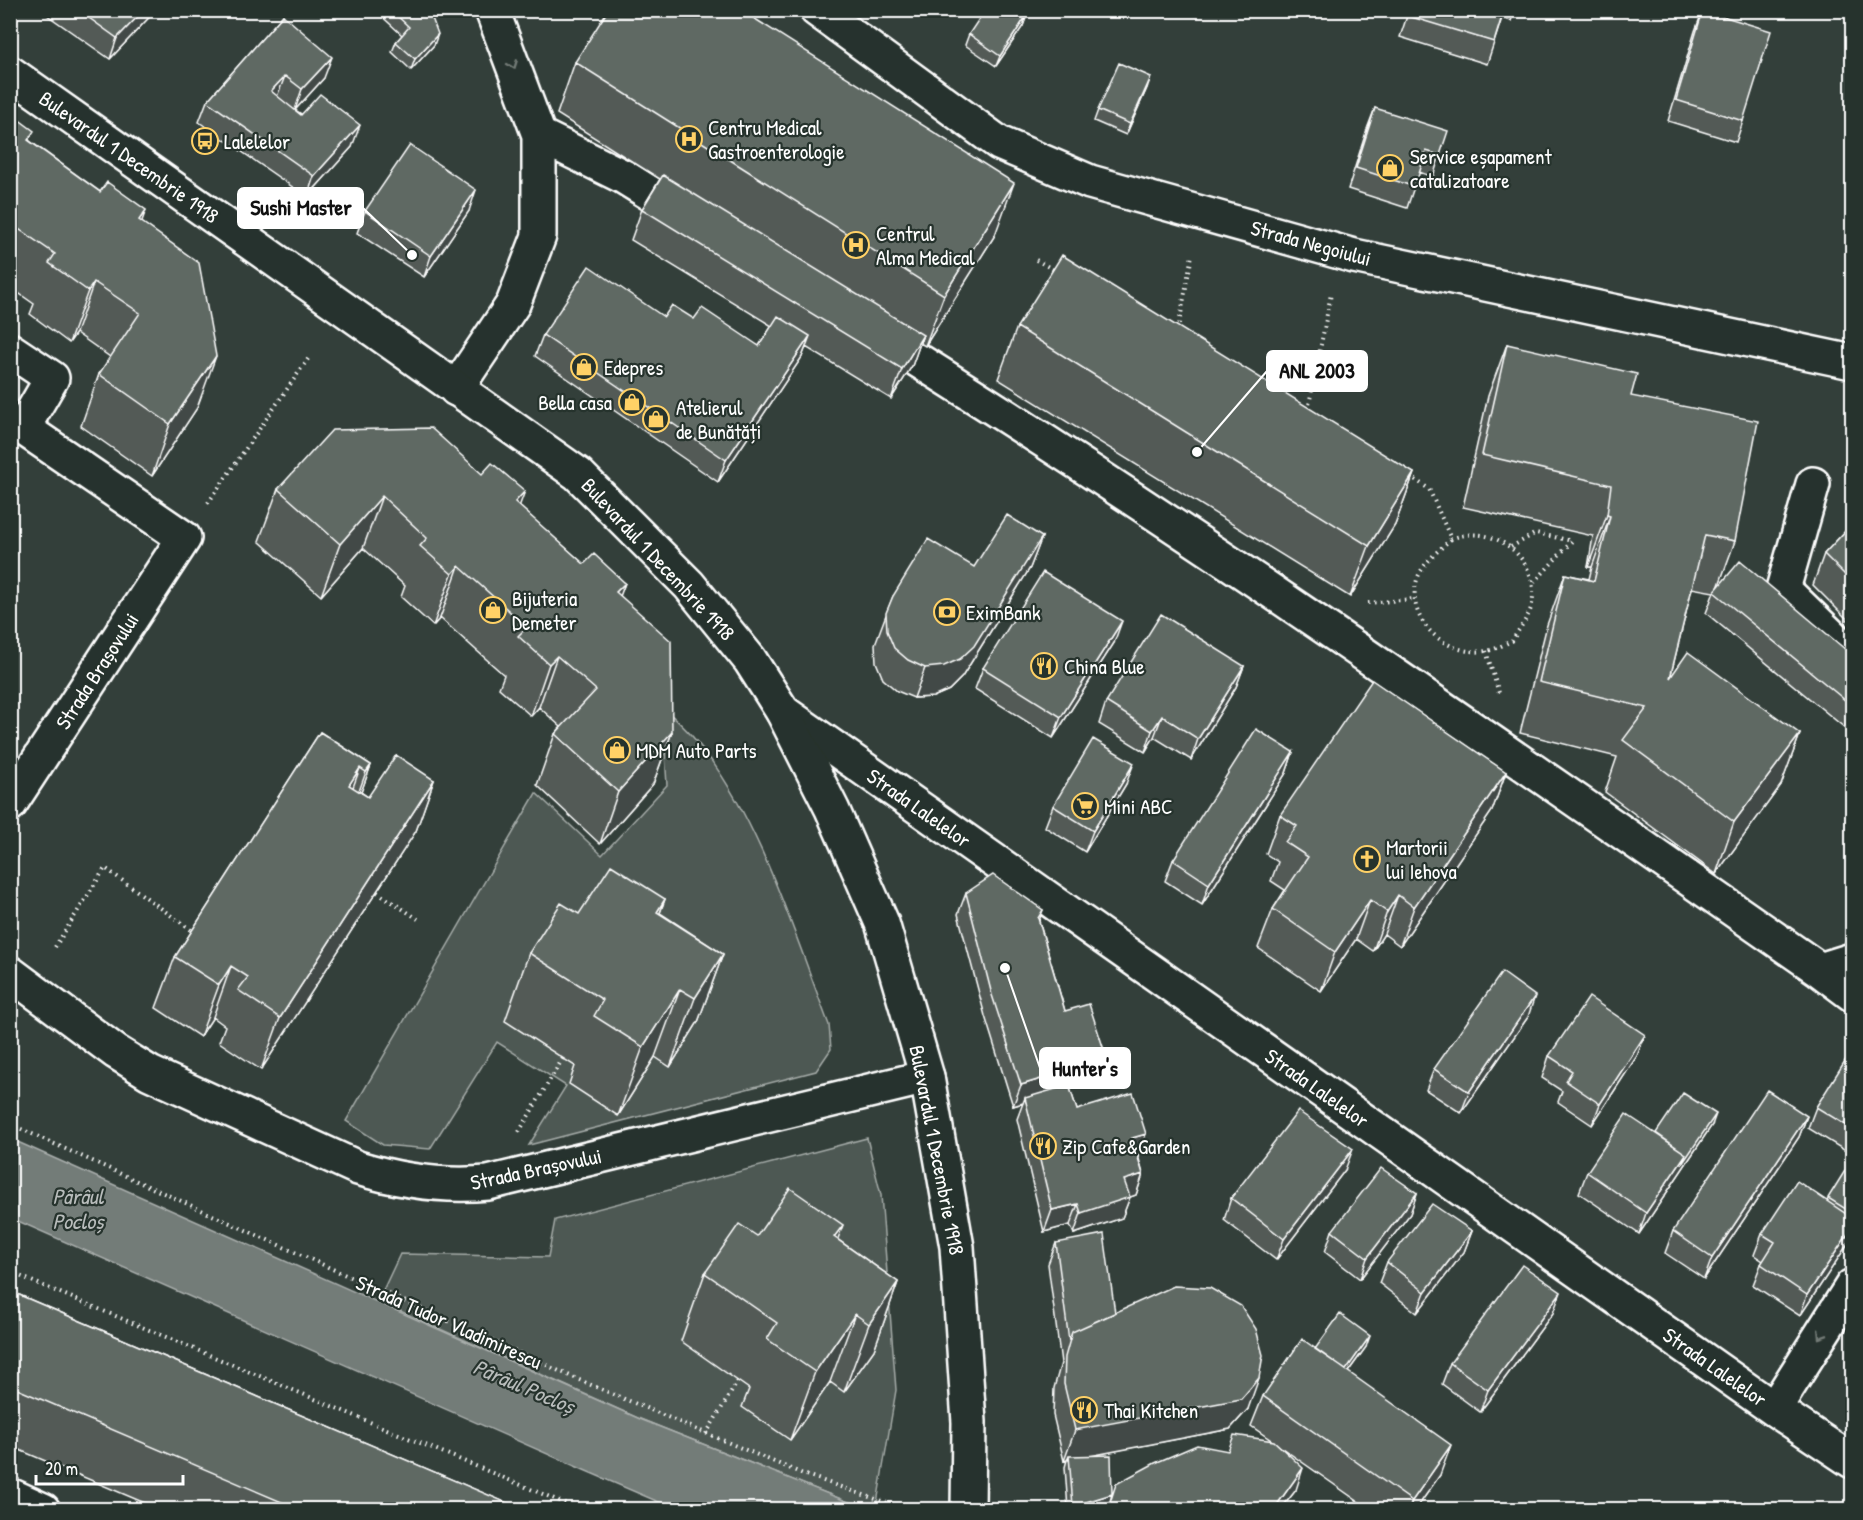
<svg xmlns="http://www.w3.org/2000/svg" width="1863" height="1520" viewBox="0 0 1863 1520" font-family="'Patrick Hand',sans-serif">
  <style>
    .green { fill: #4d5853; stroke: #a6aca9; stroke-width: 1.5 }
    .water { fill: #737b78; stroke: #abb0ae; stroke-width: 1.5 }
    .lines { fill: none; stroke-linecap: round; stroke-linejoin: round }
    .minor-casing { stroke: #fff; stroke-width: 38 }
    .major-casing { stroke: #fff; stroke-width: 38 }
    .path { stroke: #fff; stroke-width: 4; stroke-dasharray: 1.5 4.5; stroke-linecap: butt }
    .minor { stroke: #26332d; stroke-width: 33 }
    .major { stroke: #26332d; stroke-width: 33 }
    .wall { fill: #525a56; stroke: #fff; stroke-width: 1.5 }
    .shaded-wall { fill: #424a46; stroke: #fff; stroke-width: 1.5 }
    .building { fill: #5f6964; stroke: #fff; stroke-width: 1.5 }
    .oneway { stroke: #727a76 }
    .labels { text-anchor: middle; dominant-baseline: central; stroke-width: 4.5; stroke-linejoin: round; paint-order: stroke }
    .poi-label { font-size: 21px; fill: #fff; stroke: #26332d; text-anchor: start }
    .street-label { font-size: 21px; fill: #fff; stroke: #26332d }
    .water-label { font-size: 22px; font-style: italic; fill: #b9bdbc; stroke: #26332d }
    .leader { fill: none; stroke: #fff; stroke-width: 2 }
    .callout-dot { fill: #fff; stroke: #26332d; stroke-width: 2 }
    .callout { fill: #fff; stroke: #fff; stroke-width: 2 }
    .callout-label { font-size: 22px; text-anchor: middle; font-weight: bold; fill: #111 }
  </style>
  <rect width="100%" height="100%" fill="#333f3a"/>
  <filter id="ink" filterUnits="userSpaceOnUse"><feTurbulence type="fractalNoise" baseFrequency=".0167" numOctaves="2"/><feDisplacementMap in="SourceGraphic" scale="12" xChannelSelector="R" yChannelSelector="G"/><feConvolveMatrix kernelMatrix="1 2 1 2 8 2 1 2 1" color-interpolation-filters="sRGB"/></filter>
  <g filter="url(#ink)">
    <path class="green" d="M662 706C674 718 687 729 697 742 758 814 795 936 829 1025L831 1049 816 1071 529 1145 566 1086 497 1042 430 1149 383 1145 346 1121 536 793 602 855 667 785Z
      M867 1138 881 1195 896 1390 876 1509H866L640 1419 378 1301 400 1254 548 1257 555 1220Z"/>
    <path class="water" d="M11 1139 640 1419 866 1509H675L584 1470 11 1218Z"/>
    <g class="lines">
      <defs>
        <path id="minor" d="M817 10 999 143 1090 182 1354 256 1852 362
          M539 135 624 177 690 218
          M876 334C1198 534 1508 753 1820 970L1852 960
          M10 350 52 378 23 428 184 538 10 804
          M456 389 513 304 539 236V135L492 10
          M1813 484 1783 589 1852 656
          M783 712 1774 1409 1852 1461
          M1820 970 1852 994
          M10 973 116 1052 150 1073 358 1168C401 1181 444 1187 488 1183L927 1077
          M1774 1409 1852 1286
          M10 1495 43 1510"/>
        <path id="major" d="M10 73 578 474 689 585 750 660 783 712 832 809 882 923 927 1077 957 1247 969 1422 968 1510"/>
      </defs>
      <use href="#minor" class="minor-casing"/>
      <use href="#major" class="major-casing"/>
      <path class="path" d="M1036 260 1056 271
        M1178 330 1192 255
        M1308 410 1331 294
        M1410 476 1429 489 1451 539C1439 550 1424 562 1418 577 1402 619 1446 657 1486 651 1495 650 1504 644 1512 641 1518 630 1530 616 1532 604 1541 559 1493 521 1451 539
        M208 503 310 356
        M1511 547 1536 533 1572 541 1532 585
        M1368 603 1413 599
        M1486 651 1499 693
        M1852 799 1847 809 1852 826
        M377 892 418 919
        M55 947 105 868 194 932
        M10 1124 577 1379 803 1474 893 1505
        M519 1132 563 1058
        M10 1272 581 1510
        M706 1434 738 1381
        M157 1510 158 1509"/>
      <use href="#minor" class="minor"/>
      <use href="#major" class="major"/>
    </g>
    <path class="wall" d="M40 10H156L110 59Z
      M375 10H429L434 45 411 70 392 52 396 42 402 35Z
      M1392 10H1515L1511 21 1502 18 1487 64 1400 37 1407 16 1391 11Z
      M1703 10 1743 121 1736 142 1668 121 1695 31Z
      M283 15 324 78 295 110 352 147 307 197 199 122 207 101Z
      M1027 15 1023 26 996 66 965 45 969 34Z
      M575 62 995 235 925 346 920 343 912 366 891 399 806 347 802 357 718 482 535 356 543 335 664 317 694 319 759 346 772 326 631 240 642 209 660 179 557 114Z
      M1147 88 1126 135 1094 121 1098 110Z
      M1375 108 1440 155 1433 177 1419 172 1407 208 1348 189 1367 129Z
      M10 113 30 141 142 222 197 408 152 476 81 426 99 374 110 357 76 333 69 343 30 314 34 304 10 287Z
      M365 211H469L424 277 357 233Z
      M1017 327 1414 473 1395 525 1350 597 998 379Z
      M1507 344 1631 396 1735 541 1718 588 1852 655V720L1845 728 1706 613 1714 592 1692 588 1670 678 1800 734 1781 785 1716 874 1605 792 1617 757 1520 733 1547 625 1565 574 1589 579 1592 567H1588L1593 536 1463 507 1488 396Z
      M482 474 584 564 625 583 620 595 672 732 653 784 600 844 537 785 555 734 561 727 539 707 531 716 499 688 504 675 440 618 433 626 401 597 405 586 363 548 321 596 259 541 278 489Z
      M1852 524V624L1813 585 1824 554Z
      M1042 537 1030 568 962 677 949 690 933 697 914 698 897 691 883 679 876 662 875 644 893 596 974 567Z
      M1114 643 1053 738 975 689 983 668Z
      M1244 666 1236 687 1191 760 1154 737 1145 752 1099 724 1106 702Z
      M320 732 371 765 361 792 368 797 434 780 416 831 261 1070 219 1042 225 1026 213 1017 200 1037 156 1008 175 957Z
      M1293 752 1286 773 1202 905 1165 881 1173 860Z
      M1506 772 1492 811 1400 946 1384 934 1373 951 1356 939 1321 991 1258 948 1273 909 1285 890 1271 881 1278 862 1266 854 1280 815Z
      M1126 784 1085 852 1045 827 1053 806Z
      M966 893 1043 910 1039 921 1065 1011 1107 1059 1099 1080 1070 1089 1077 1110 1138 1155 1143 1174 1136 1195 1130 1197 1122 1218 1074 1234 1070 1225 1044 1232 1017 1119 1023 1103 1013 1106 985 1016 958 914Z
      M665 899 660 913 723 954 698 1022 670 1067 655 1057 618 1116 569 1084 575 1066 505 1021 529 953 579 914Z
      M1528 1017 1461 1113 1426 1090 1434 1069Z
      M1645 1035 1637 1056 1592 1125 1558 1102 1562 1091 1542 1078 1549 1056Z
      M1852 1054V1155L1808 1128 1816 1107Z
      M1807 1116 1799 1137 1704 1279 1665 1253 1673 1231Z
      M1712 1125 1639 1234 1579 1193 1587 1172Z
      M1852 1162V1233L1849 1242 1800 1316 1753 1285 1761 1264 1763 1261 1754 1255 1762 1234 1827 1201Z
      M1345 1170 1276 1260 1224 1220 1231 1198Z
      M1417 1193 1410 1214 1360 1279 1325 1252 1332 1231Z
      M1472 1231 1464 1252 1417 1313 1379 1283 1387 1262Z
      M757 1236 837 1239 898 1282 874 1350 844 1392 830 1382 790 1440 742 1407 749 1389 681 1341 705 1273Z
      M1056 1243 1115 1313 1248 1409 1230 1429 1092 1455 1112 1494 1228 1451 1271 1440 1251 1426 1263 1396 1315 1349 1366 1347 1348 1372 1440 1475 1416 1509H1369L1279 1446 1296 1490 1281 1509H1107L1109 1505 1094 1509H1068L1065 1467 1067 1460 1064 1461 1053 1415 1054 1388 1061 1363 1048 1264Z
      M10 1291 521 1509H159L10 1446Z
      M1553 1313 1480 1412 1442 1384 1450 1363Z"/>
    <path class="shaded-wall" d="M144 10H156L110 59 117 38Z
      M1027 15 1023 26 996 66 1000 56Z
      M438 34 434 45 411 70 415 59Z
      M332 57 324 78 295 110 302 89Z
      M285 76 277 97 271 91Z
      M1151 77 1147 88 1126 135 1130 124Z
      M360 125 352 147 307 197 314 176Z
      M1014 183 995 235 925 346 944 295Z
      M476 190 469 211 424 277 431 256Z
      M146 210 127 262 139 220Z
      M94 282 76 333 69 343 88 291Z
      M923 335 912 366 891 399 902 369Z
      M810 336 802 357 718 482 726 460Z
      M216 356 197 408 152 476 170 424Z
      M1414 473 1395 525 1350 597 1369 546Z
      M525 491 506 542 515 502Z
      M382 496 363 548 321 596 340 544Z
      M1607 515 1610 516 1592 567H1588Z
      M1042 537 1030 568 962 677 949 690 933 697 914 698 925 668Z
      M459 566 440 618 433 626 452 574Z
      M625 583 606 634 616 592Z
      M1122 621 1114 643 1053 738 1061 717Z
      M557 656 539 707 531 716 549 664Z
      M1244 666 1236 687 1191 760 1198 739Z
      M1852 709V720L1845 728Z
      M1162 716 1154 737 1145 752 1152 731Z
      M672 732 653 784 600 844 618 792Z
      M1800 734 1781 785 1716 874 1734 822Z
      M1293 752 1286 773 1202 905 1209 884Z
      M1134 763 1126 784 1085 852 1093 831Z
      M371 765 352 817 347 824 366 772Z
      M360 768 341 820 349 785Z
      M1506 772 1492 811 1400 946 1414 907Z
      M434 780 416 831 261 1070 280 1018Z
      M1398 895 1384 934 1373 951 1387 912Z
      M665 899 640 967 657 912Z
      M1370 900 1356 939 1321 991 1335 952Z
      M723 954 698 1022 670 1067 695 998Z
      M231 966 213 1017 200 1037 219 985Z
      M680 989 655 1057 618 1116 643 1047Z
      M1535 996 1528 1017 1461 1113 1469 1092Z
      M1645 1035 1637 1056 1592 1125 1600 1104Z
      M1107 1059 1099 1080 1026 1102 1025 1098 1023 1103 1013 1106 1021 1085Z
      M1716 1114 1712 1125 1639 1234 1646 1213 1686 1154Z
      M1807 1116 1799 1137 1704 1279 1712 1258Z
      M1146 1134 1138 1155 1132 1138Z
      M1353 1149 1345 1170 1276 1260 1284 1239Z
      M1143 1174 1136 1195 1130 1197 1122 1218 1074 1234 1081 1213 1124 1180Z
      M1417 1193 1410 1214 1360 1279 1367 1258Z
      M1078 1204 1070 1225 1044 1232 1052 1210Z
      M843 1225 818 1293 834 1237Z
      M1852 1228V1233L1849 1242 1800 1316 1807 1295Z
      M1472 1231 1464 1252 1417 1313 1425 1292Z
      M898 1282 874 1350 844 1392 869 1324Z
      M1561 1292 1553 1313 1480 1412 1488 1390Z
      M855 1314 830 1382 790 1440 815 1372Z
      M1370 1336 1366 1347 1329 1398 1333 1388Z
      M1259 1378 1248 1409 1230 1429 1069 1460V1456L1067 1460 1064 1461 1075 1430Z
      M1451 1445 1440 1475 1416 1509H1409L1412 1501Z
      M1303 1468 1296 1490 1281 1509H1274Z
      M1112 1494 1109 1505 1094 1509H1071L1073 1506Z"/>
    <path class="building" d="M78 10H144L117 38Z
      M391 10H429L438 34 415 59 396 42 409 27Z
      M608 10H741L1014 183 944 295 575 62Z
      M985 10H1020L1027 15 1000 56 969 34Z
      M1410 10H1504L1494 42 1408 16Z
      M1703 10 1771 31 1743 121 1676 100Z
      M283 15 332 57 302 89 285 76 271 91 301 115 320 94 360 125 314 176 207 101Z
      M1119 63 1151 77 1130 124 1098 110Z
      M1375 108 1448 131 1440 155 1426 151 1415 187 1356 168Z
      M10 113 34 131 28 140 100 192 107 182 146 210 139 220 199 263 216 356 170 424 99 374 140 313 94 282 88 291 49 263 55 254 10 223Z
      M410 145 476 190 431 256 365 211Z
      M663 175 923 335 902 369 642 209Z
      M1062 255 1414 473 1369 546 1017 327Z
      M589 266 664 317 672 305 694 319 702 308 759 346 778 316 810 336 726 460 543 335Z
      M1507 344 1637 374 1631 396 1758 421 1735 541 1705 535 1670 678 1688 652 1800 734 1734 822 1623 740 1647 708 1539 682 1565 574 1594 581 1610 516 1607 515 1611 485 1482 455Z
      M431 428 482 474 492 463 525 491 515 502 584 564 594 554 625 583 616 592 671 641 672 732 618 792 555 734 596 690 557 656 549 664 518 636 527 627 459 566 452 574 420 546 427 538 382 496 340 544 278 489 332 430Z
      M1007 515 1042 537 974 646 960 659 944 666 925 668 908 660 894 648 887 631 886 613 893 596 928 539 974 567Z
      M1852 524V582L1824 554Z
      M1740 561 1852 655V706L1714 592Z
      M1043 572 1122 621 1061 717 983 668Z
      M1161 614 1244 666 1198 739 1162 716 1152 731 1106 702Z
      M1372 680 1506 772 1414 907 1398 895 1387 912 1370 900 1335 952 1273 909 1308 857 1285 842 1297 826 1280 815Z
      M1256 729 1293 752 1209 884 1173 860Z
      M320 732 371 765 366 772 360 768 349 785 368 797 396 755 434 780 280 1018 238 990 248 977 231 966 219 985 175 957Z
      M1093 739 1134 763 1093 831 1053 806Z
      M611 865 665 899 657 912 723 954 695 998 680 989 643 1047 594 1016 603 1000 529 953 561 903 579 914Z
      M993 875 1043 910 1038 918 1065 1011 1089 1004 1107 1059 1021 1085 992 995 966 893Z
      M1502 972 1535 996 1469 1092 1434 1069Z
      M1589 997 1645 1035 1600 1104 1566 1081 1572 1071 1549 1056Z
      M1850 1053 1852 1054V1129L1816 1107Z
      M1069 1085 1077 1110 1133 1093 1146 1134 1132 1138 1143 1174 1124 1180 1130 1197 1081 1213 1078 1204 1052 1210 1025 1098Z
      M1767 1090 1807 1116 1712 1258 1673 1231Z
      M1683 1093 1716 1114 1682 1164 1686 1154 1656 1133Z
      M1298 1111 1353 1149 1284 1239 1231 1198Z
      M1626 1114 1686 1154 1646 1213 1587 1172Z
      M1851 1161 1852 1162V1213L1828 1198Z
      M1381 1168 1417 1193 1367 1258 1332 1231Z
      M1797 1181 1852 1218V1228L1807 1295 1761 1264 1775 1242 1762 1234Z
      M790 1188 843 1225 834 1237 898 1282 869 1324 855 1314 815 1372 767 1339 777 1323 705 1273 739 1224 757 1236Z
      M1432 1204 1472 1231 1425 1292 1387 1262Z
      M1104 1234 1115 1313 1072 1332 1069 1341 1056 1243Z
      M1522 1265 1561 1292 1488 1390 1450 1363Z
      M1174 1286 1210 1288 1241 1306 1256 1329 1263 1355 1259 1378 1241 1399 1075 1430 1064 1384 1065 1357 1072 1332Z
      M10 1291 521 1509H298L10 1386Z
      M1340 1314 1370 1336 1346 1370 1315 1349Z
      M1302 1339 1451 1445 1412 1501 1263 1396Z
      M1234 1435 1274 1441 1303 1468 1274 1509H1108L1116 1484 1155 1463 1197 1445 1228 1451Z
      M1111 1455 1112 1494 1073 1506 1069 1456Z"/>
    <defs><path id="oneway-chevron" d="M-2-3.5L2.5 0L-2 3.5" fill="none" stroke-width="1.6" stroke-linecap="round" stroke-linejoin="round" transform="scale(1.5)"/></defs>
    <g class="oneway">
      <use href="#oneway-chevron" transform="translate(513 65) rotate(69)"/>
      <use href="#oneway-chevron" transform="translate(1821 1335) rotate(123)"/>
    </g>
  </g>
  <defs>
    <symbol id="hospital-ring" viewBox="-11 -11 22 22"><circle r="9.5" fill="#26332d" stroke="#ffd166" stroke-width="1.5"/><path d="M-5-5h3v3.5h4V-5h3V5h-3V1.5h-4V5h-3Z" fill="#ffd166"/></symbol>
    <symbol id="bus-ring" viewBox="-11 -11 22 22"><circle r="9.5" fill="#26332d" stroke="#ffd166" stroke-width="1.5"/><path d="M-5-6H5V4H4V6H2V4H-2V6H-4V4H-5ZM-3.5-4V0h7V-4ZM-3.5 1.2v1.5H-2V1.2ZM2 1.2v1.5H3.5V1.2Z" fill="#ffd166"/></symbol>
    <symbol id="shop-ring" viewBox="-11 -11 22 22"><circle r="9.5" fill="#26332d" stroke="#ffd166" stroke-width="1.5"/><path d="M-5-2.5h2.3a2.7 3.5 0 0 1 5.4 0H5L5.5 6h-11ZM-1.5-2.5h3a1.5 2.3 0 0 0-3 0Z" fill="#ffd166"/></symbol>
    <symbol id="bank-ring" viewBox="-11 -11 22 22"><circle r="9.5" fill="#26332d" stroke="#ffd166" stroke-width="1.5"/><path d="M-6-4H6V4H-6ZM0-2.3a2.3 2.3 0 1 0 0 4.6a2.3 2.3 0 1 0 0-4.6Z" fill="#ffd166"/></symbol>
    <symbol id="restaurant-ring" viewBox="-11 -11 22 22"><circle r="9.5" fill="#26332d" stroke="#ffd166" stroke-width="1.5"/><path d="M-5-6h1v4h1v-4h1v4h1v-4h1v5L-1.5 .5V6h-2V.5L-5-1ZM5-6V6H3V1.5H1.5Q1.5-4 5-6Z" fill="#ffd166"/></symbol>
    <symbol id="supermarket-ring" viewBox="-11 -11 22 22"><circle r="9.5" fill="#26332d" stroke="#ffd166" stroke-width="1.5"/><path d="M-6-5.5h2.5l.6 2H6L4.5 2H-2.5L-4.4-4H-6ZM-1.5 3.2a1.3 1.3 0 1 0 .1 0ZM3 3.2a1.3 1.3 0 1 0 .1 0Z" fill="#ffd166"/></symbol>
    <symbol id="church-ring" viewBox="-11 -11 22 22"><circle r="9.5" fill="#26332d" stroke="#ffd166" stroke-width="1.5"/><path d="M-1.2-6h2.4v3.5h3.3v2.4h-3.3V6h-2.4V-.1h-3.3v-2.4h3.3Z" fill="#ffd166"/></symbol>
  </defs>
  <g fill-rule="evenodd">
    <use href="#hospital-ring" x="674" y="124" width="30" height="30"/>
    <use href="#bus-ring" x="190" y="126" width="30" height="30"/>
    <use href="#shop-ring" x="1375" y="153" width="30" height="30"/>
    <use href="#hospital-ring" x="841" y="230" width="30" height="30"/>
    <use href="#shop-ring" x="569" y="352" width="30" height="30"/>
    <use href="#shop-ring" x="617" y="387" width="30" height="30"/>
    <use href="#shop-ring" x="641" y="404" width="30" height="30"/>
    <use href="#shop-ring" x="478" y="595" width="30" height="30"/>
    <use href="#bank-ring" x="932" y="597" width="30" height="30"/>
    <use href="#restaurant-ring" x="1029" y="651" width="30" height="30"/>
    <use href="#shop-ring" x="602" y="735" width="30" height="30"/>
    <use href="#supermarket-ring" x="1070" y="791" width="30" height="30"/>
    <use href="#church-ring" x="1352" y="844" width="30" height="30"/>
    <use href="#restaurant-ring" x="1028" y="1131" width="30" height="30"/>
    <use href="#restaurant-ring" x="1069" y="1395" width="30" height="30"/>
  </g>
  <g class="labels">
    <g class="poi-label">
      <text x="708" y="127">Centru Medical<tspan x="708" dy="24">Gastroenterologie</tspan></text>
      <text x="224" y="141">Lalelelor</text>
      <text x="1410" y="156">Service eșapament<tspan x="1410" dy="24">catalizatoare</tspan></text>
      <text x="876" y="233">Centrul<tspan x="876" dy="24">Alma Medical</tspan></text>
      <text x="604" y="367">Edepres</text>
      <text x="612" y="402" text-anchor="end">Bella casa</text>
      <text x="676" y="407">Atelierul<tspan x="676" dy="24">de Bunătăți</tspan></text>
      <text x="512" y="598">Bijuteria<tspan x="512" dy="24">Demeter</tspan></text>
      <text x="966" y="612">EximBank</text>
      <text x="1064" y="666">China Blue</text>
      <text x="636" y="750">MDM Auto Parts</text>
      <text x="1104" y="806">Mini ABC</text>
      <text x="1386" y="847">Martorii<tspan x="1386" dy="24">lui Iehova</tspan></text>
      <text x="1062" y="1146">Zip Cafe&amp;Garden</text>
      <text x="1104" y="1410">Thai Kitchen</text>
    </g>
    <g class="street-label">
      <text transform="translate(129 157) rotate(35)">Bulevardul 1 Decembrie 1918</text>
      <text transform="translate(1311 243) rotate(15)">Strada Negoiului</text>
      <text transform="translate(658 559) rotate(47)">Bulevardul 1 Decembrie 1918</text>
      <text transform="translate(97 671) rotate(-57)">Strada Brașovului</text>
      <text transform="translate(919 808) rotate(35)">Strada Lalelelor</text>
      <text transform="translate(1317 1088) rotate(35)">Strada Lalelelor</text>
      <text transform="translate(937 1150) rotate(79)">Bulevardul 1 Decembrie 1918</text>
      <text transform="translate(536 1169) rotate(-12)">Strada Brașovului</text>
      <text transform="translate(449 1322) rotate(24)">Strada Tudor Vladimirescu</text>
      <text transform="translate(1715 1367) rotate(35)">Strada Lalelelor</text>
    </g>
    <g class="water-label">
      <text x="78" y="1196">Pârâul<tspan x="78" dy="25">Pocloș</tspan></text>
      <text transform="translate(524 1386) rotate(23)">Pârâul Pocloș</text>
    </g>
  </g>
  <path class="leader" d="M412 255L363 208M1197 452L1267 371M1005 968L1040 1068"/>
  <g class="callout-dot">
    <circle cx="412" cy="255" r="6"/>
    <circle cx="1197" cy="452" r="6"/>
    <circle cx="1005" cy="968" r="6"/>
  </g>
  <g class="callout">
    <rect x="238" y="188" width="125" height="40" rx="6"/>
    <rect x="1267" y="351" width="100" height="40" rx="6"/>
    <rect x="1040" y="1048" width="90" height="40" rx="6"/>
  </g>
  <g class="callout-label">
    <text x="301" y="215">Sushi Master</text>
    <text x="1317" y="378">ANL 2003</text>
    <text x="1085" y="1076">Hunter's</text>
  </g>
  <rect width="1863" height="1520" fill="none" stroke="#26332d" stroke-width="36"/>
  <rect x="18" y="18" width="1827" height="1484" fill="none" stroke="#fff" stroke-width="2" filter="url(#ink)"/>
  <path d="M36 1475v9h147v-9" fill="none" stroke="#ffffff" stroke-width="3"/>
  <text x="45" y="1475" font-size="18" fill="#ffffff" stroke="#26332d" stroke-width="4.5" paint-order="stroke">20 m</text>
</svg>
